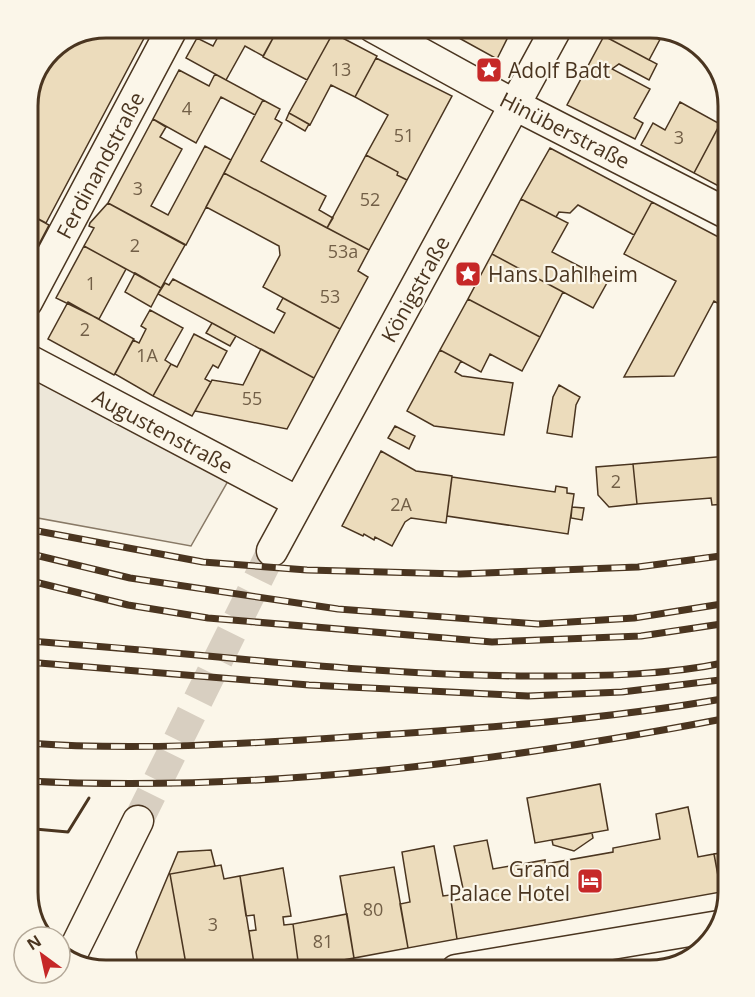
<svg xmlns="http://www.w3.org/2000/svg" width="755" height="997" viewBox="0 0 755 997" font-family="'Open Sans',sans-serif">
  <style>
    .parking { fill: #ede7d9; stroke: #887966; stroke-width: 1.5 }
    .building { fill: #ecdcbc; stroke: #4a3520; stroke-width: 1.5 }
    .lines { fill: none; stroke-linecap: round; stroke-linejoin: round }
    .minor-tunnel { stroke: #d8cfc1; stroke-width: 30; stroke-dasharray: 30 15; stroke-linecap: butt }
    .minor-casing { stroke: #4a3520; stroke-width: 33 }
    .minor { stroke: #fbf6e9; stroke-width: 30 }
    .rail-casing { stroke: #4a3520; stroke-width: 7 }
    .rail { stroke: #fbf6e9; stroke-width: 4.5; stroke-dasharray: 14; stroke-linecap: butt }
    .wall { stroke: #4a3520; stroke-width: 3 }
    .labels { text-anchor: middle; dominant-baseline: central; stroke-width: 4.5; stroke-linejoin: round; paint-order: stroke }
    .number-label { font-size: 18px; fill: #725f47 }
    .poi-label { font-size: 21px; fill: #4a3520; stroke: #fbf6e9; text-anchor: start }
    .street-label { font-size: 21px; fill: #4a3520; stroke: #fbf6e9 }
    .rim { fill: none; stroke: #4a3520; stroke-width: 3 }
  </style>
  <rect width="100%" height="100%" fill="#fbf6e9"/>
  <path class="parking" d="M27 376 228 481 191 546 27 516Z"/>
  <path class="building" d="M106 27H150L46 223 27 213V100L53 47Z
    M210 27H279L263 56 245 46 226 80 186 58 197 38 213 46 220 33Z
    M279 27H322L333 33 307 80 263 57Z
    M439 27H513L497 59Z
    M609 27H654L665 30 649 60 604 36Z
    M333 33 377 56 355 97 331 85 310 125 289 113Z
    M604 36 657 64 649 80 619 64 612 69 650 89 634 118 643 123 635 139 567 105Z
    M376 58 452 96 407 180 397 175 398 172 366 155 388 115 355 97Z
    M179 70 209 86 215 74 263 100 255 115 221 97 196 143 153 119Z
    M263 100 280 109 275 119 282 123 261 161 326 196 319 210 333 218 327 228 224 173Z
    M680 102 720 124 694 173 641 145 653 123 665 130Z
    M289 113 309 124 305 131 286 120Z
    M153 119 166 127 160 137 182 149 151 206 168 215 205 146 231 160 186 245 108 203Z
    M720 124 728 128V191L694 173Z
    M550 148 652 202 634 235 578 205 570 213 559 212 556 217 521 199Z
    M366 155 398 172 397 175 407 180 369 250 327 228Z
    M224 173 369 250 358 271 368 277 340 329 263 287 280 255 279 246 206 207Z
    M521 199 568 223 552 252 608 281 593 308 492 254Z
    M652 202 728 242V309L714 301 674 376 624 377 676 281 624 254Z
    M108 203 185 245 161 288 84 246 94 228 89 226 90 223Z
    M27 213 49 225 27 267Z
    M84 246 126 269 99 319 56 298Z
    M492 254 563 292 540 337 468 299Z
    M135 273 161 288 151 307 125 292Z
    M173 279 274 333 285 313 277 309 283 298 340 329 314 378 158 294 165 283 169 285Z
    M468 299 540 337 522 371 490 354 481 372 440 350Z
    M68 302 134 339 114 375 48 339Z
    M150 310 183 328 165 360 171 364 153 396 115 374 133 340 139 343 146 329 141 326Z
    M212 323 236 336 230 346 206 333Z
    M194 334 227 351 218 368 213 365 205 379 211 382 192 416 153 396 171 364 177 367Z
    M261 349 314 378 287 429 195 411 212 380 243 385Z
    M440 350 461 361 455 372 462 376 513 383 504 435 434 426 407 411Z
    M559 385 580 397 576 405 572 437 547 433 553 397Z
    M395 426 415 436 409 449 388 438Z
    M381 451 416 471 452 476 446 523 411 518 405 522 392 546 375 537 374 540 364 534 363 536 342 526Z
    M728 456V504L712 505 711 498 637 504 633 464Z
    M633 464 637 504 609 507 598 495 596 467Z
    M452 477 555 492 556 486 567 488V493L574 494 568 534 447 516Z
    M572 507 584 508 582 520 571 518Z
    M600 784 608 830 535 843 527 798Z
    M688 807 698 857 714 854 721 892 457 939 451 901 465 898 454 846 487 840 493 869 545 860V864L613 852V848L660 839 656 814Z
    M592 833 593 838 574 851 553 845 552 840Z
    M434 846 443 896 450 895 457 939 408 948 400 904 410 902 402 852Z
    M211 850 215 866 170 874 187 970H139L136 952 178 852Z
    M728 852V891L721 892 714 854Z
    M221 865 224 879 240 876 255 970H187L170 874Z
    M394 867 408 948 354 958 340 876Z
    M283 868 291 916 283 917 284 925 293 924 299 968 255 970 249 931 256 930 254 915 246 916 240 876Z
    M347 914 354 958 299 968 293 924Z"/>
  <g class="lines">
    <path class="minor-tunnel" d="M138 821 272 551"/>
    <defs>
      <path id="minor" d="M373 27 513 104 728 214
        M27 302 173 27
        M27 359 298 502
        M272 551 557 27
        M69 960 138 821
        M456 970 719 926"/>
    </defs>
    <use href="#minor" class="minor-casing"/>
    <use href="#minor" class="minor"/>
    <defs>
      <path id="rail" d="M27 529 203 562 307 570 460 574 638 567 728 555
        M27 553 130 578 338 609 538 624 634 618 728 603
        M27 580 128 605 208 618 492 642 641 636 728 623
        M27 641C199 652 370 677 543 676 604 676 668 675 728 662
        M27 662 309 685 528 696 622 692 728 679
        M27 743C134 751 242 744 349 737 476 729 602 720 728 698
        M27 781C261 793 498 762 728 718"/>
    </defs>
    <use href="#rail" class="rail-casing"/>
    <use href="#rail" class="rail"/>
    <path class="wall" d="M35 829 68 832 89 798"/>
  </g>
  <defs>
    <symbol id="sight-square" viewBox="-11 -11 22 22"><rect x="-9" y="-9" width="18" height="18" rx="4" fill="#c62828" stroke="#fbf6e9"/><path d="M0-6L1.8-2.2L6-1.7L2.9 1.2L3.7 5.4L0 3.3L-3.7 5.4L-2.9 1.2L-6-1.7L-1.8-2.2Z" fill="#fff"/></symbol>
    <symbol id="hotel-square" viewBox="-11 -11 22 22"><rect x="-9" y="-9" width="18" height="18" rx="4" fill="#c62828" stroke="#fbf6e9"/><path d="M-6-4.5h1.5V1H6V5H4.5V3h-9V5H-6ZM-4 0a1.8 1.8 0 1 1 3.6 0ZM.5 0V-2.5h3Q6-2.5 6 0Z" fill="#fff"/></symbol>
  </defs>
  <g fill-rule="evenodd">
    <use href="#sight-square" x="474" y="55" width="30" height="30"/>
    <use href="#sight-square" x="453" y="259" width="30" height="30"/>
    <use href="#hotel-square" x="575" y="866" width="30" height="30"/>
  </g>
  <g class="labels">
    <g class="number-label">
      <text x="341" y="69">13</text>
      <text x="187" y="108">4</text>
      <text x="404" y="135">51</text>
      <text x="679" y="137">3</text>
      <text x="138" y="188">3</text>
      <text x="370" y="199">52</text>
      <text x="135" y="245">2</text>
      <text x="343" y="251">53a</text>
      <text x="91" y="283">1</text>
      <text x="330" y="296">53</text>
      <text x="85" y="329">2</text>
      <text x="147" y="355">1A</text>
      <text x="252" y="398">55</text>
      <text x="616" y="481">2</text>
      <text x="401" y="504">2A</text>
      <text x="373" y="909">80</text>
      <text x="213" y="924">3</text>
      <text x="323" y="941">81</text>
    </g>
    <g class="poi-label">
      <text x="508" y="70">Adolf Badt</text>
      <text x="488" y="274">Hans Dahlheim</text>
      <text x="570" y="869" text-anchor="end">Grand<tspan x="570" dy="24">Palace Hotel</tspan></text>
    </g>
    <g class="street-label">
      <text transform="translate(565 130) rotate(27)">Hinüberstraße</text>
      <text transform="translate(100 165) rotate(-62)">Ferdinandstraße</text>
      <text transform="translate(415 289) rotate(-61)">Königstraße</text>
      <text transform="translate(163 431) rotate(28)">Augustenstraße</text>
    </g>
  </g>
  <path d="M0 0H755V997H0ZM106 38H650A68 68 0 0 1 718 106V892A68 68 0 0 1 650 960H106A68 68 0 0 1 38 892V106A68 68 0 0 1 106 38Z" fill="#fbf6e9" fill-rule="evenodd"/>
  <path class="rim" d="M106 38H650A68 68 0 0 1 718 106V892A68 68 0 0 1 650 960H106A68 68 0 0 1 38 892V106A68 68 0 0 1 106 38Z"/>
  <g transform="translate(42 955) rotate(327)"><circle r="28" fill="#fbf6e9" stroke="#b4a999" stroke-width="1.5"/>
  <path d="M0-4.5L10 22L0 15L-10 22Z" fill="#c62828"/>
  <text y="-9" font-size="16" font-weight="bold" text-anchor="middle" fill="#4a3520">N</text>
  </g>
</svg>
